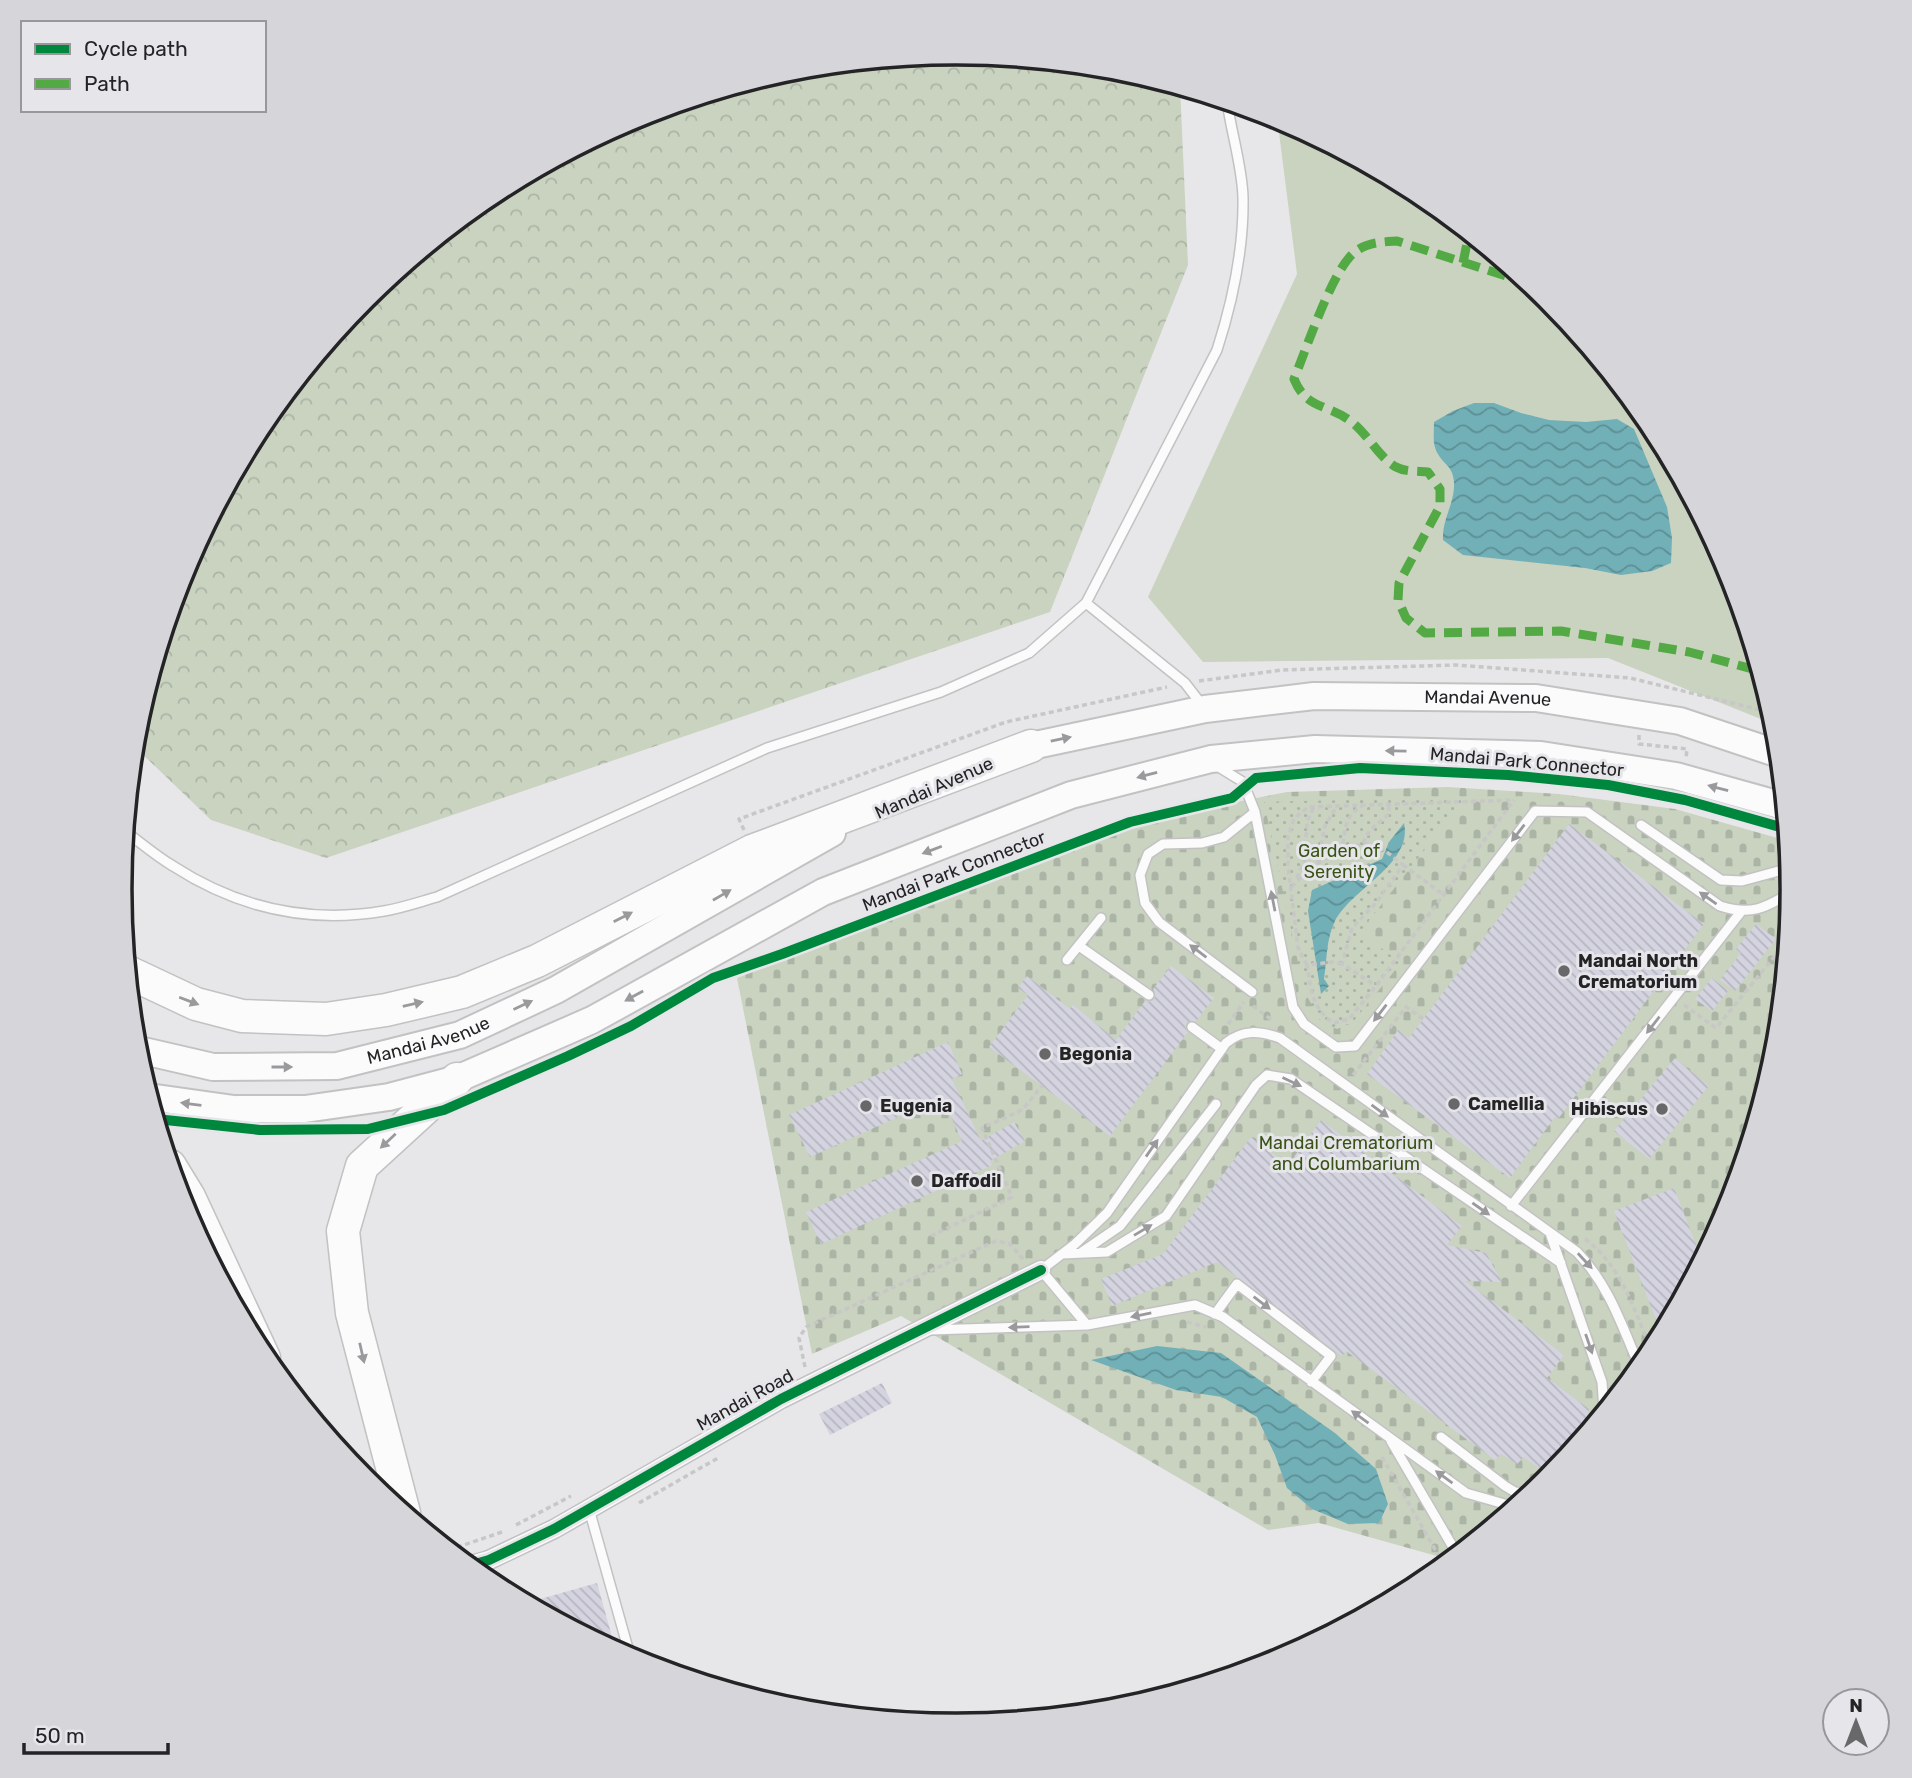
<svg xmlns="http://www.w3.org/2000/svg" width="1912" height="1778" viewBox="0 0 1912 1778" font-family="Rubik,sans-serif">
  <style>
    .green { fill: #c9d3c0 }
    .forest { fill: url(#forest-crowns) }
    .cemetery { fill: url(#cemetery-stones) }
    .park { fill: url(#park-dots) }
    .water { fill: url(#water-waves) }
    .building { fill: url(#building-back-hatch) }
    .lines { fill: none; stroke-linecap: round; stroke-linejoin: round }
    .service-casing { stroke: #c2c2c3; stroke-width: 12 }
    .minor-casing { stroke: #c2c2c3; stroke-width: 21 }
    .primary-casing { stroke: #c2c2c3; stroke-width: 30 }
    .motorway-casing { stroke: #c2c2c3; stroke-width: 35 }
    .path { stroke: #c7c7c7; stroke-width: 3.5; stroke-dasharray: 5 3.5; stroke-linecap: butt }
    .service { stroke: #fbfbfc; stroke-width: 9 }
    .minor { stroke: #fbfbfc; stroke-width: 18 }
    .primary { stroke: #fbfbfc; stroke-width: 26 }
    .motorway { stroke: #fbfbfc; stroke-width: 32 }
    .minor-bridge-casing { stroke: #c2c2c3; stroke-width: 21; stroke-linecap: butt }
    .primary-bridge-casing { stroke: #c2c2c3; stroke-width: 30; stroke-linecap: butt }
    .path-bridge { stroke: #c7c7c7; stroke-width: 3.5; stroke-dasharray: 5 3.5; stroke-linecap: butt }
    .minor-bridge { stroke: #fbfbfc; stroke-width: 18 }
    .primary-bridge { stroke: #fbfbfc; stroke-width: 26 }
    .quiet { stroke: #53aa44; stroke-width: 9; stroke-dasharray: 18 9; stroke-linecap: butt }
    .cycleway-casing { stroke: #e6e6ea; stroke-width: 15 }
    .cycleway { stroke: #00873e; stroke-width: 10 }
    .oneway { fill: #9a9a9c }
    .poi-dot { fill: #68686a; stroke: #e6e6ea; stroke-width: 2.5 }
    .labels { text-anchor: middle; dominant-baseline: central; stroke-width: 6; stroke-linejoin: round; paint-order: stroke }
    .street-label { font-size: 18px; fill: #242426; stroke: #e6e6ea }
    .park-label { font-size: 18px; fill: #395316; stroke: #e6e6ea }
    .poi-label { font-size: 18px; font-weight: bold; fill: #242426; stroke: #e6e6ea; text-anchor: start }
    .rim { fill: none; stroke: #242426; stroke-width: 3.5 }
  </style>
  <defs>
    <pattern id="forest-crowns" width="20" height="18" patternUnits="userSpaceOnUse" patternTransform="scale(1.75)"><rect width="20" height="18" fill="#c9d3c0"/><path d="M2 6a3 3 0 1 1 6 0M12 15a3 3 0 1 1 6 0" fill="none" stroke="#acb5a5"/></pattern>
    <pattern id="cemetery-stones" width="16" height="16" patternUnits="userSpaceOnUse" patternTransform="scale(1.75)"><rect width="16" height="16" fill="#c9d3c0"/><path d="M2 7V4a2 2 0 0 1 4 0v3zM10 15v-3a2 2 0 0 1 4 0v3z" fill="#acb5a5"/></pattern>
    <pattern id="park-dots" width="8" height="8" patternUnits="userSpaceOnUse" patternTransform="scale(1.75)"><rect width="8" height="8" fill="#c9d3c0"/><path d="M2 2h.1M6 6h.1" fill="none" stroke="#acb5a5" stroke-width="1.8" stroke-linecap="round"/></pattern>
    <pattern id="water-waves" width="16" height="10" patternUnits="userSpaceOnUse" patternTransform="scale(1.75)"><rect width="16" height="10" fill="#71b0b7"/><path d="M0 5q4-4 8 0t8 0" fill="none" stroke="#5d8f95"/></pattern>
    <pattern id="building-back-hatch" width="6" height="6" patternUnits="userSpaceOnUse" patternTransform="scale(1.75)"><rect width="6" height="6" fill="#d4d3e0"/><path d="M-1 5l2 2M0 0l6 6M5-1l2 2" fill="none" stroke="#b6b5c0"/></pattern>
  </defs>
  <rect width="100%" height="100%" fill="#e7e7e9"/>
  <path class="green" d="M1277 117 1421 194 1548 298 1652 425 1729 569 1776 725 1608 658 1203 662 1148 597 1297 274Z"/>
  <path class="forest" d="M956 53 1120 69 1180 87 1188 265 1050 612 326 858 211 820 134 746 136 725 183 569 261 424 365 297 492 193 636 116 793 69Z"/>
  <path class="cemetery" d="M1448 787 1559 794 1675 809 1788 841 1792 889 1776 1053 1729 1209 1651 1354 1547 1481 1451 1560 1319 1523 1268 1530 901 1316 812 1354 737 978 930 901 1159 817 1287 792Z"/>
  <path class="park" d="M1466 797 1360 932 1401 963 1352 1023 1337 1029 1322 1023 1304 991 1264 802Z"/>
  <path class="water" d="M1474 403H1494L1521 413 1549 420 1586 422 1617 419 1634 429 1667 507 1672 538 1671 563 1652 571 1621 575 1585 568 1463 555 1443 540C1442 518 1455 504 1454 482 1453 466 1444 465 1438 454 1432 445 1434 433 1434 422L1453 411Z
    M1404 823C1413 864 1352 888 1335 921 1326 939 1327 960 1324 979L1329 986 1321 994 1308 911 1312 890 1382 859 1389 842Z
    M1157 1346 1221 1353 1335 1433 1376 1469 1388 1504 1379 1523 1348 1524 1312 1509 1287 1488 1275 1455 1257 1417 1222 1397 1176 1390 1091 1360Z"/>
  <path class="building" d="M1569 824 1704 924 1558 1119 1555 1117 1510 1178 1367 1074 1398 1030 1409 1038Z
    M1756 924 1776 939 1735 991 1720 980 1741 953 1736 949Z
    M1171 966 1214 998 1196 1021 1187 1022 1185 1027 1188 1032 1110 1136 989 1047 1028 995 1018 988 1027 976 1070 1009 1073 1005 1116 1040 1145 1001 1149 1002 1154 1000 1156 995 1153 989Z
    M1712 978 1728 991 1712 1011 1695 999Z
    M948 1042 962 1074 952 1079 981 1141 1014 1122 1025 1141 990 1161 992 1165 821 1244 806 1212 962 1141 942 1097 810 1157 789 1115Z
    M1675 1058 1709 1086 1649 1159 1614 1131Z
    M1321 1120 1462 1226 1447 1245 1486 1253 1502 1282 1465 1281 1564 1355 1547 1378 1589 1409 1583 1435 1564 1461 1544 1472 1524 1457 1517 1464 1501 1454 1495 1460 1346 1351 1342 1356 1217 1262 1112 1306 1101 1279 1163 1254 1251 1137 1288 1165Z
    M1674 1188 1702 1260 1662 1335 1614 1211Z
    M882 1383 892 1403 830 1435 819 1414Z
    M597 1583 616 1651 526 1603Z"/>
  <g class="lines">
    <defs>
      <path id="service" d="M1086 603 1185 683 1202 705
        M1217 766 1243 782 1255 812 1293 1007 1304 1024 1336 1047 1355 1046 1535 811 1587 812 1720 906C1751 916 1765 908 1792 892
        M1641 825 1721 880 1742 881 1790 868
        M125 831C141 843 156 856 173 866 238 908 308 924 384 911 402 908 419 902 437 897L767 748 941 692 1029 653 1086 603 1217 350C1233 300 1244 250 1243 197 1242 165 1231 132 1227 101
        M1079 946 1149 995
        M1067 960 1101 918
        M1252 992 1159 922 1145 903 1140 875 1148 854 1163 844 1202 843 1224 837 1255 812
        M1192 1027 1222 1049
        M1511 1206 1740 913
        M1550 1233 1602 1382 1604 1411
        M1082 1252 1120 1226 1216 1104
        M1062 1254 1107 1252 1166 1216 1256 1085 1267 1075 1291 1079 1561 1263
        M1215 1314 1237 1284 1331 1356 1311 1382
        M1087 1325 1041 1270 1075 1244 1107 1213 1226 1043C1243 1029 1260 1031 1280 1038L1577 1252C1609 1285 1622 1326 1640 1368
        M930 1330 1087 1325 1195 1305 1223 1317 1466 1493 1515 1507
        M1441 1437 1505 1486 1515 1492 1532 1493
        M1391 1441 1457 1554
        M589 1509 631 1659"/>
      <path id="minor" d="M489 1560 554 1529 781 1399 1041 1270"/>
      <g id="primary">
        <path id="s1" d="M1011 754 1031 746 1205 709 1314 696 1536 698 1680 721 1779 754"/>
        <path id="s2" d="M135 1049 213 1067 337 1066 460 1035 556 990 832 833"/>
        <path d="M234 1109H305L389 1097 457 1079 592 1020 823 892 1071 795 1211 759 1315 749 1541 755 1676 776 1784 806"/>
      </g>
      <path id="motorway" d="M128 972 196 1004 242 1016 326 1019 386 1010 462 992 537 961 752 851 1031 746
        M170 1166 189 1197 264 1358
        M404 1513 352 1313 343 1231 362 1166 457 1079"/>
    </defs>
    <use href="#service" class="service-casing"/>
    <use href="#minor" class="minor-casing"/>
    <use href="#primary" class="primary-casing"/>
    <use href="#motorway" class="motorway-casing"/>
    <path class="path" d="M1199 681 1282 670 1456 665 1630 678 1773 713
      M1639 735V744L1687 749 1686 758
      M744 830 739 819 1006 722 1167 687
      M1363 843 1370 830 1389 814V804
      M1341 852C1347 831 1341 819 1362 806
      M1318 862 1325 826 1337 806
      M1297 878 1305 859 1307 822 1314 807
      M1292 887C1305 868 1354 836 1377 846 1386 850 1395 859 1403 865L1376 903 1352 928 1342 964 1375 985
      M751 959 776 953 838 927 1130 819 1232 793
      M1342 964 1332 962 1307 965C1311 989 1312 1010 1334 1023L1349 1019 1376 986 1514 800
      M1307 965 1298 948 1288 865V837L1294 819 1308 807 1514 800
      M1684 1005 1716 1028 1787 941
      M1253 1006 1272 1020
      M1228 1024 1244 1002
      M1353 1075 1406 1007 1423 1019
      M931 1236 1012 1197 982 1128 1022 1110 1042 1086
      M1585 1239C1622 1266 1635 1312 1652 1353
      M1187 1322 1206 1327
      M805 1367 799 1338 806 1327 996 1241 1010 1244 1023 1259
      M1382 1457 1444 1565
      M1539 1483 1550 1478
      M639 1503 718 1458
      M516 1525 571 1496"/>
    <use href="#service" class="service"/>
    <use href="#minor" class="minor"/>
    <use href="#primary" class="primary"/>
    <use href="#motorway" class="motorway"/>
    <defs>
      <path id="minor-bridge" d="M468 1566 489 1560"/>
      <path id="primary-bridge" d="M149 1097 234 1109"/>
    </defs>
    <use href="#minor-bridge" class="minor-bridge-casing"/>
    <use href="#primary-bridge" class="primary-bridge-casing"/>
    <path class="path-bridge" d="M1403 865 1444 895
      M449 1550 502 1532"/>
    <use href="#minor-bridge" class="minor-bridge"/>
    <use href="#primary-bridge" class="primary-bridge"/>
    <path class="quiet" d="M1463 263 1469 233
      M1531 284 1397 241C1383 242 1367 242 1355 252 1333 268 1306 350 1294 379 1306 409 1327 404 1349 420 1367 432 1377 456 1396 467 1405 472 1418 471 1428 472L1440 489V506L1399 583 1398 600 1406 618 1425 633 1561 631 1689 652 1760 671"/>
    <defs>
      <path id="cycleway" d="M156 1119 260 1130 368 1129 444 1110 568 1056 631 1026 713 978 782 954 1130 822 1232 798 1256 778 1360 768 1508 775 1608 785 1685 800 1787 829
        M468 1566 489 1560 554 1529 781 1399 1041 1270"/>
    </defs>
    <use href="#cycleway" class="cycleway-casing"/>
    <use href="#cycleway" class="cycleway"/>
  </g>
  <defs><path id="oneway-solid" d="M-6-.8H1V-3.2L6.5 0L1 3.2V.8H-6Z" transform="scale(1.75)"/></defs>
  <g class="oneway">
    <use href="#oneway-solid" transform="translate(1061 739) rotate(-12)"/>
    <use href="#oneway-solid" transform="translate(1396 751) rotate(-179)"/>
    <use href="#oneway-solid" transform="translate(1147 775) rotate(165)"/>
    <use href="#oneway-solid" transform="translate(1718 788) rotate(-165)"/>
    <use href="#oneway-solid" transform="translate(1518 833) rotate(128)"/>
    <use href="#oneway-solid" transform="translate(932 850) rotate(159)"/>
    <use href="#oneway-solid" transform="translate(722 895) rotate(-30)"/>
    <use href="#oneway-solid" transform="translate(1708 898) rotate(-145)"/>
    <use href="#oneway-solid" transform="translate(1273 901) rotate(-101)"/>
    <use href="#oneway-solid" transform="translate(623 917) rotate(-27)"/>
    <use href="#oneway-solid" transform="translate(1198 951) rotate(-143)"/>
    <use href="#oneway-solid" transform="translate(634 996) rotate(151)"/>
    <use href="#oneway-solid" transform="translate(189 1001) rotate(21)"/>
    <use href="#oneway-solid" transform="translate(413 1004) rotate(-13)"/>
    <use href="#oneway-solid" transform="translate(523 1005) rotate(-25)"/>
    <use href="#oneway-solid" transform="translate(1380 1013) rotate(128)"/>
    <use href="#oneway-solid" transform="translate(1653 1025) rotate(128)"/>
    <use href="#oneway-solid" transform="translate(282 1067)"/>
    <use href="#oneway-solid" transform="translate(1292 1082) rotate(25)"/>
    <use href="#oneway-solid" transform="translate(191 1104) rotate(-173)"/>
    <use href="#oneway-solid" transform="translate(1380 1111) rotate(36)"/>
    <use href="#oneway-solid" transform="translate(388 1141) rotate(137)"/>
    <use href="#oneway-solid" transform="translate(1152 1148) rotate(-55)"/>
    <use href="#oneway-solid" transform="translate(1481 1209) rotate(35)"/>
    <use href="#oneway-solid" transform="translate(1143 1230) rotate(-31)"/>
    <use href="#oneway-solid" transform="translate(1585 1261) rotate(47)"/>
    <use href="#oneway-solid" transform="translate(1262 1303) rotate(37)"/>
    <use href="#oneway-solid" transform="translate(1141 1315) rotate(169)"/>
    <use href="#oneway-solid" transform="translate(1019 1327) rotate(178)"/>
    <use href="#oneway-solid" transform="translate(1589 1344) rotate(71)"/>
    <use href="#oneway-solid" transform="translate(362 1353) rotate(77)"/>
    <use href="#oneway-solid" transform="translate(1360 1417) rotate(-144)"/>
    <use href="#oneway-solid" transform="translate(1444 1477) rotate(-144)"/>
  </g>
  <g class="poi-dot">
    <circle cx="1564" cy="971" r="7"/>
    <circle cx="1045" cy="1054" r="7"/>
    <circle cx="1454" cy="1104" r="7"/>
    <circle cx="866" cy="1106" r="7"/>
    <circle cx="1662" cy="1109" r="7"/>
    <circle cx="917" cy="1181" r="7"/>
  </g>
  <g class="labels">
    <g class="street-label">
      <text stroke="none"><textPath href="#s1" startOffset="483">Mandai Avenue</textPath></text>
      <text transform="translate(1527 762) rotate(5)">Mandai Park Connector</text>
      <text transform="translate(934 788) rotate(-24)">Mandai Avenue</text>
      <text transform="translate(954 871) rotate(-21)">Mandai Park Connector</text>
      <text stroke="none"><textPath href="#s2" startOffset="299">Mandai Avenue</textPath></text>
      <text transform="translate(745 1400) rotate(-29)">Mandai Road</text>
    </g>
    <g class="park-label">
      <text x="1339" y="851">Garden of<tspan x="1339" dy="21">Serenity</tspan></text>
      <text x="1346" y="1143">Mandai Crematorium<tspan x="1346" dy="21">and Columbarium</tspan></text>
    </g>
    <g class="poi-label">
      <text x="1578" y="961">Mandai North<tspan x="1578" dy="21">Crematorium</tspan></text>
      <text x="1059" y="1054">Begonia</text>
      <text x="1468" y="1104">Camellia</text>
      <text x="880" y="1106">Eugenia</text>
      <text x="1648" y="1109" text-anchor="end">Hibiscus</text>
      <text x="931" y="1181">Daffodil</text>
    </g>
  </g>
  <path d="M0 0H1912V1778H0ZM132 889a824 824 0 1 1 1648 0a824 824 0 1 1-1648 0Z" fill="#d6d6da" fill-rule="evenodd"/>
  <path class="rim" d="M132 889a824 824 0 1 1 1648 0a824 824 0 1 1-1648 0Z"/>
  <rect x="21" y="21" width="245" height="91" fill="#e6e6ea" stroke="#98989c" stroke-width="2"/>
  <rect x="35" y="44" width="35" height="10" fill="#00873e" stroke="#98989c" stroke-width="2"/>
  <text x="84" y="56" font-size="21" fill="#242426">Cycle path</text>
  <rect x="35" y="79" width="35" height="10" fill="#53aa44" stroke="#98989c" stroke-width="2"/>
  <text x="84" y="91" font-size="21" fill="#242426">Path</text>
  <g transform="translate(1856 1722)"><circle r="33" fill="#e6e6ea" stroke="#98989c" stroke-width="2"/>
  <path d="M0-5L12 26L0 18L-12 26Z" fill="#68686a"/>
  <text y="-10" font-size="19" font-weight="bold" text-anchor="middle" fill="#242426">N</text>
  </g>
  <path d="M24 1743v10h144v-10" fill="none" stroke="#242426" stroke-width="3.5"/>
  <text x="35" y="1743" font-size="21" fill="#242426" stroke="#e6e6ea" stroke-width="5" paint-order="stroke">50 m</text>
</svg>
